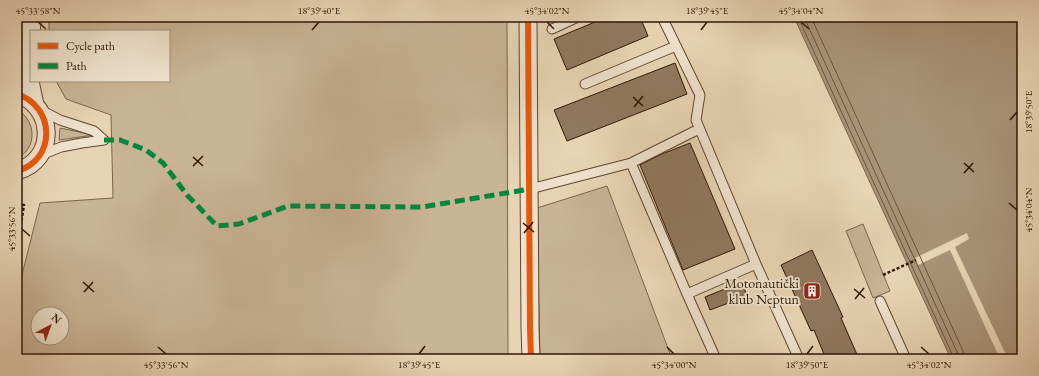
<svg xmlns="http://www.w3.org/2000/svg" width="1039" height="376" font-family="'EB Garamond',serif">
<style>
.green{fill:#c9b496;stroke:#7c644d;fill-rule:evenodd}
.water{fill:#a99378;stroke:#79614a}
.pier{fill:#e8d4b4}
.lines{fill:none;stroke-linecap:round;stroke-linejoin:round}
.shore{stroke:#6c543e;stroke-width:1}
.building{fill:#907860;stroke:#301504}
.service-casing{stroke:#5e4530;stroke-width:11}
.minor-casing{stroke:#5e4530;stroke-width:19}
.path{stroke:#301504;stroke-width:2.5;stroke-dasharray:3 2;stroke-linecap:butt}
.service{stroke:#f0e3ce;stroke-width:9}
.minor{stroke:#f0e3ce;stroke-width:17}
.quiet{stroke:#00873e;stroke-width:5;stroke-dasharray:10 5;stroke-linecap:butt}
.cycleway-casing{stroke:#f0e3ce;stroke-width:8}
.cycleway{stroke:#e8590c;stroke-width:6}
.ticks{fill:none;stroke:#301504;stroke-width:1.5}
.labels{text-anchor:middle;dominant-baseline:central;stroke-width:4;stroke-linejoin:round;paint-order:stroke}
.poi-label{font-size:14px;fill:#301504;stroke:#f0e3ce;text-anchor:end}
.neatline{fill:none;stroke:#301504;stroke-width:1.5}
.ticks-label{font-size:10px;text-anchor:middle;fill:#301504}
</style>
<rect width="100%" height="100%" fill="#e8d4b4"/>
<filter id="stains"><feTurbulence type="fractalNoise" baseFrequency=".005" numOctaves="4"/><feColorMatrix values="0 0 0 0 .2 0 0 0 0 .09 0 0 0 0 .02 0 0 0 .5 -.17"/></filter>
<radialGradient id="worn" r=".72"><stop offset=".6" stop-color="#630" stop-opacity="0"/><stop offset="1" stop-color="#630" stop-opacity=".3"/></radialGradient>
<path class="green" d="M 49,17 L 507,17 L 508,359 L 17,359 L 17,295 L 40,203 L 113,198 L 111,115 L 66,99 L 56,81 L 169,81 L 169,31 L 49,31 ZM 38,314 L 62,314 L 62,338 L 38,338 Z
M 17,110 C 36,119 38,149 17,158 Z
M 60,128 L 94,135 L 59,140 Z
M 607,186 L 672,359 L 540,359 L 537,208 Z
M 863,224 L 890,291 L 873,298 L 846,231 Z"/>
<path class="water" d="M 794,17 L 1022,17 L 1022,359 L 951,359 Z"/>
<path class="pier" d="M 967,233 L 969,239 L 955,247 L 1008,359 L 1000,359 L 950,250 L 918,265 L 915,258 Z"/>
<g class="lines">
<path class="shore" d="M 798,17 L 953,356 L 954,359
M 804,17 L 958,354 L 959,359
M 811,17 L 963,351 L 965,359"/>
</g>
<path class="building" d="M 607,17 L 640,17 L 648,36 L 567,70 L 554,39 Z
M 675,63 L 687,94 L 567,141 L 554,110 Z
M 690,143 L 735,249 L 683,270 L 640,165 L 662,154 Z
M 812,250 L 843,317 L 841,318 L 859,359 L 826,359 L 814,330 L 811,331 L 781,265 Z
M 742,282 L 747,296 L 710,310 L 705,297 Z"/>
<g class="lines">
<defs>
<path id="service" d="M 662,17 L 700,95 L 696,120 L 756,264 L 799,359
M 552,29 L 578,17
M 585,84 L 676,46
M 41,110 L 60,120 L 94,131 L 104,140
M 41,155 L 61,147 L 82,143 L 104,140
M 631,163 L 687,294 L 716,359
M 530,189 L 631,163 L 699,129
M 687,294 L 756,264
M 880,301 L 906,359"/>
<path id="minor" d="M 528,17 L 530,328 L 531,359
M 17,26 L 19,17
M 31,31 L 33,17
M 31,33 L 29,62 L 30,81 L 35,105
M 17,94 C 55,106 57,160 17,171"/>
</defs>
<use href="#service" class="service-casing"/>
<use href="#minor" class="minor-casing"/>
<path class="path" d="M 17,204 L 24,205 L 17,248
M 883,275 L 916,260"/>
<use href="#service" class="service"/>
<use href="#minor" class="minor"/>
<path class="quiet" d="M 104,140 L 120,140 L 146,150 L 163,163 L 187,195 L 217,226 L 239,224 L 288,206 L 422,207 L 530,189"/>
<defs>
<path id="cycleway" d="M 528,17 L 530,328 L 531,359
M 17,94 C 55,106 57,160 17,171"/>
</defs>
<use href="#cycleway" class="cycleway-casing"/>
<use href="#cycleway" class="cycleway"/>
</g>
<path class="ticks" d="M 38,22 L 46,29M 547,22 L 554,29M 801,22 L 809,29M 312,30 L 319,22M 701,30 L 707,22M 633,97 L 643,106M 634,107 L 643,96M 1010,120 L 1017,112M 193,157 L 203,166M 964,163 L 974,172M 193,166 L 203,156M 964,173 L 973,163M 1009,203 L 1017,210M 523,223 L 534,232M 22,229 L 30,236M 524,233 L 533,222M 83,282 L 94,292M 854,289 L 865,298M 84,292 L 93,282M 855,299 L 864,288M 158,347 L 166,354M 667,347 L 674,354M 921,347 L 929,354M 419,354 L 425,346M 807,354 L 813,346"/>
<defs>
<symbol id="building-square" viewBox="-11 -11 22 22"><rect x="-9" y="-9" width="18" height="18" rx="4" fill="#8f2418" stroke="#f0e3ce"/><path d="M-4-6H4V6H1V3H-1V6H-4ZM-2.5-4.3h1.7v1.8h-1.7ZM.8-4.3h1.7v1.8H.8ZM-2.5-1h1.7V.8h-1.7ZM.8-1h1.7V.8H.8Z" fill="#fff"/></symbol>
</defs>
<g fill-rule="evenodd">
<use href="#building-square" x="802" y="281" width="20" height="20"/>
</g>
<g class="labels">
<g class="poi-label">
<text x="799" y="283">Motonautički<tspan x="799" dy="16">klub Neptun</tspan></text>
</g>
</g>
<rect width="1039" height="376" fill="none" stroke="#e8d4b4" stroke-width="44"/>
<rect x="30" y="30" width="140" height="52" fill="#f0e3ce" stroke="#a3917d"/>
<rect x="38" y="43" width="20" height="6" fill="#e8590c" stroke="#a3917d"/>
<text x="66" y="50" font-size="12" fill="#301504">Cycle path</text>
<rect x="38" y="63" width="20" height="6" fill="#00873e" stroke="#a3917d"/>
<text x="66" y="70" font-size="12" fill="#301504">Path</text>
<g transform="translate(50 326) rotate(41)"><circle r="19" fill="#f0e3ce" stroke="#a3917d"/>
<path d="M0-3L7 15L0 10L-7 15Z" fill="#8f2418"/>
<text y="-6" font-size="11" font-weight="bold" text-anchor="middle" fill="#301504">N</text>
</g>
<rect x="22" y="22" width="995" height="332" class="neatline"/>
<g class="ticks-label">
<text x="38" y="14">45°33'58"N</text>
<text x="319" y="14">18°39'40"E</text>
<text x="547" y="14">45°34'02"N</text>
<text x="707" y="14">18°39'45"E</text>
<text x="801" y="14">45°34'04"N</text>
<text transform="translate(1028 112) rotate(-90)" y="4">18°39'50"E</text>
<text transform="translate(1028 210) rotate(-90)" y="4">45°34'04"N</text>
<text transform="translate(11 229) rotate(-90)" y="4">45°33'56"N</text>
<text x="166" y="368">45°33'56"N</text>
<text x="419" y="368">18°39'45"E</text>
<text x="674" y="368">45°34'00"N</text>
<text x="807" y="368">18°39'50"E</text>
<text x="929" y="368">45°34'02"N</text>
</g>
<rect width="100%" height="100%" filter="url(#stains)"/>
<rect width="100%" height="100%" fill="url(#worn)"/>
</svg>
